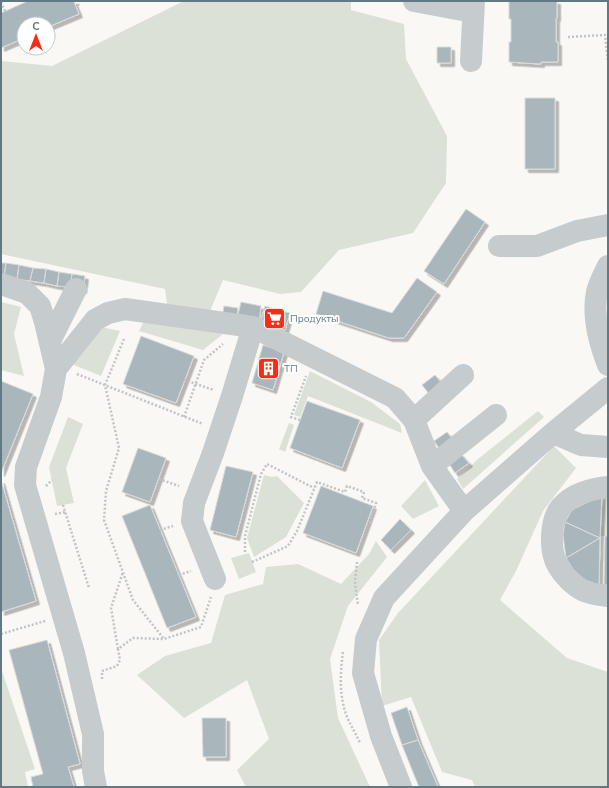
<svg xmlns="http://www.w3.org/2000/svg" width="609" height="788" font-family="Mulish,sans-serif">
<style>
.green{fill:#dbe1d6}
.building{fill:#a9b6bb;stroke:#dadad8;filter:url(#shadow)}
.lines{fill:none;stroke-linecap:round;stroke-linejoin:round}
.path{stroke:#c1c4c6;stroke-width:2.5;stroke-dasharray:2 2;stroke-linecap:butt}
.minor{stroke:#c6cbce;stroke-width:22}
.labels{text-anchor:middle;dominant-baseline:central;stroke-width:4;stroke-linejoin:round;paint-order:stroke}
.poi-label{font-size:10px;fill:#607984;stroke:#fff;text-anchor:start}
</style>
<defs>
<filter id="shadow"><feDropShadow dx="3.5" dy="3.5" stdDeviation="0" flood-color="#0004"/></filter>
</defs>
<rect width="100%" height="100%" fill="#f9f8f5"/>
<path class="green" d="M 184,1 L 351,1 L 351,10 L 404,24 L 406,59 L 447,136 L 446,183 L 413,233 L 339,250 L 301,292 L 280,294 L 223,280 L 210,311 L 167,304 L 165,289 L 1,254 L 1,61 L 52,66 Z
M 1,302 L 21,307 L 14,334 L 24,376 L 1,370 Z
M 145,319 L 223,334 L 203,350 L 139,331 Z
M 101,327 L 120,331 L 101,376 L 69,363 Z
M 310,371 L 371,402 L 400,424 L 402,433 L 308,396 L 300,417 L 294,415 Z
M 538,411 L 544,417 L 463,489 L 457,479 L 478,459 Z
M 68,417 L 83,424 L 66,468 L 74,503 L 57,506 L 49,467 Z
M 289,423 L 294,425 L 285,452 L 279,449 Z
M 554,446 L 576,468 L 543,511 L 516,571 L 500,600 L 567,658 L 608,672 L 608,787 L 475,787 L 472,780 L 442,772 L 411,697 L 382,706 L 379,640 L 398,613 Z
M 264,475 L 272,477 L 277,476 L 304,503 L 286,537 L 254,557 L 247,538 Z
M 425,480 L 439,506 L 413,519 L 401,506 Z
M 602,495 L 608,495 L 608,536 L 600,536 Z
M 376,541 L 387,557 L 348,606 L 330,659 L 338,718 L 370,787 L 246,787 L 237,770 L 269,739 L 247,680 L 184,718 L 137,675 L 165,656 L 211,643 L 225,595 L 263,584 L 266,567 L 298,564 L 341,584 L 369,554 Z
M 249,553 L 256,572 L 239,579 L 231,558 Z
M 1,668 L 35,769 L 25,772 L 28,787 L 1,787 Z"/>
<path class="building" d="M 28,1 L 76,1 L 74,2 L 79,14 L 48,27 L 48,24 L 24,24 L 24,38 L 1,48 L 1,13 Z
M 509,1 L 557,1 L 557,18 L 556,18 L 556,42 L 558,42 L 558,62 L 541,62 L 541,64 L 509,62 L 509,42 L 511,42 L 511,19 L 509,19 Z
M 437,47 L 451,47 L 451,63 L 437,63 Z
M 525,98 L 555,98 L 555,169 L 525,169 Z
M 466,209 L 485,222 L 444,284 L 424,271 Z
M 1,263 L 6,263 L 4,277 L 1,277 Z
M 6,263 L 19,265 L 17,279 L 4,277 Z
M 19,265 L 33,268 L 30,281 L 17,279 Z
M 33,268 L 46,269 L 44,283 L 30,281 Z
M 46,269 L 59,272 L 57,286 L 44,283 Z
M 59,272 L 72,274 L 70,287 L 57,286 Z
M 72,274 L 85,276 L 83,290 L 70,287 Z
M 417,278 L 437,292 L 404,338 L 389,338 L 316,314 L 323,291 L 392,313 Z
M 241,302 L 261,306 L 259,322 L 237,319 Z
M 224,306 L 238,308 L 236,321 L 222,318 Z
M 265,306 L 290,313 L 285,330 L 260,324 Z
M 141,336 L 194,356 L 176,403 L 123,384 Z
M 263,345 L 284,352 L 273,390 L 252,383 Z
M 435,375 L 444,386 L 430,395 L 422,385 Z
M 1,381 L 33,394 L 1,473 Z
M 307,401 L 360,420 L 342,468 L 290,448 Z
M 447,432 L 455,442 L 442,452 L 434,441 Z
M 138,448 L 166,458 L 150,502 L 122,492 Z
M 460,453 L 469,463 L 455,473 L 448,462 Z
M 226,466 L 253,472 L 236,537 L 210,530 Z
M 1,480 L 36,601 L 1,612 Z
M 321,486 L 373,506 L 356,553 L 303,533 Z
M 602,495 L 600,538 L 565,522 L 572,510 Z
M 150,505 L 196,617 L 167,628 L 122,516 Z
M 400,519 L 411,530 L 391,550 L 381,540 Z
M 565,522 L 600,538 L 566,558 L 563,535 Z
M 605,536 L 608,536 L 608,585 L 604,585 Z
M 600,538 L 599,585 L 585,580 L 574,571 L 566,558 Z
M 47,640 L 80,764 L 68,767 L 74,787 L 33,787 L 31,777 L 43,774 L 9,650 Z
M 407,707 L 418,740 L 402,745 L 391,713 Z
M 202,718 L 226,718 L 226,757 L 203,757 Z
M 418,740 L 438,787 L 419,787 L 402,745 Z"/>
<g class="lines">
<path class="path" d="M 1,2 L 5,11
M 568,37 L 605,35 L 608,62
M 124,339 L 105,385 L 119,448 L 106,491 L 104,520 L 133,600 L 164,639 L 201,627 L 211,597
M 77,374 L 203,424
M 184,380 L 214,390
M 184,417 L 204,360 L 223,344
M 300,420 L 291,417 L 306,376
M 159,479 L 179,486
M 46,486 L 52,480
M 63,505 L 89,588
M 55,514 L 66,512
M 160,530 L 173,526
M 245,552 L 245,536 L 261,474 L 267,464 L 314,488
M 252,562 L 288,546 L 297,531 L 317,482 L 345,492 L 347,486 L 364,492 L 362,498 L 376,503 L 369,525
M 357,562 L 355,583 L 358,605
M 179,575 L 191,571
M 1,634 L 45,621
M 118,649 L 111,608 L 123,572
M 343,652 C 340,674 339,696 347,717 C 351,726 356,734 360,743
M 102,679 L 102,671 L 117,666 L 120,660 L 118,649 L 133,638 L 164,639"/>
<path class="minor" d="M 414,1 L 473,12
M 471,61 L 474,1
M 499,246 L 537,246 L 577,231 L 608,225
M 608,266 C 604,274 599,283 597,292 C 592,316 599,342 608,365
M 1,284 L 27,293 L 40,306 L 45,322 L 56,369
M 50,341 L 76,289
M 414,420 L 463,375
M 553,433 L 581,445 L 608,447
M 432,466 L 496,415
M 608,487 C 591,489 573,493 561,507 C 550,520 549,551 558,566 C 563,575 574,586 584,591 C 590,594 601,595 608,596
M 215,579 L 192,521 L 194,503 L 213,453 L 232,396 L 253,327
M 96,787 L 93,771 L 93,734 L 74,653 L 25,485 L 26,467 L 51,397 L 56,369 L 95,320 L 108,313 L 125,309 L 253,327 L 395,398 L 414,420 L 432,466 L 464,511
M 401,787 L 381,736 L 363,673 L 366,639 L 384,598 L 464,511 L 553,433 L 608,388"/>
</g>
<defs>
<symbol id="supermarket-square" viewBox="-11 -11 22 22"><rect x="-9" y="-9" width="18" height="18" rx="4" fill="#f62e18" stroke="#fff"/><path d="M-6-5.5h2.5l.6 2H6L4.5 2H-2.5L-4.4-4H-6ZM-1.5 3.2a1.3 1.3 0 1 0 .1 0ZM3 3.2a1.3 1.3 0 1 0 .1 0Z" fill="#fff"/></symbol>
<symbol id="building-square" viewBox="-11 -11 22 22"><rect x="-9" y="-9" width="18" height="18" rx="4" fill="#f62e18" stroke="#fff"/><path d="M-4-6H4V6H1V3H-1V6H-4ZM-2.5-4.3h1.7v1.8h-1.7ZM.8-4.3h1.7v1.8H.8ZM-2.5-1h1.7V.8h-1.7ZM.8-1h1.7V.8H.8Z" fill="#fff"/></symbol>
</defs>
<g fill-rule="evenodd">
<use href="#supermarket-square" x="262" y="306" width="25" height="25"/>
<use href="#building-square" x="256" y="356" width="25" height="25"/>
</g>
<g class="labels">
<g class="poi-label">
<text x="290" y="318">Продукты</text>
<text x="284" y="368">ТП</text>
</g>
</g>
<rect width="609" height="788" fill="none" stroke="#607984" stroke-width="4"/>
<g transform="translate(36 36)"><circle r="19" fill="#ffffff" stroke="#bfc9ce"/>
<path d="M0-3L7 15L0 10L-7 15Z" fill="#f62e18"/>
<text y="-6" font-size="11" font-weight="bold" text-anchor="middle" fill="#607984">С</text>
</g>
</svg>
